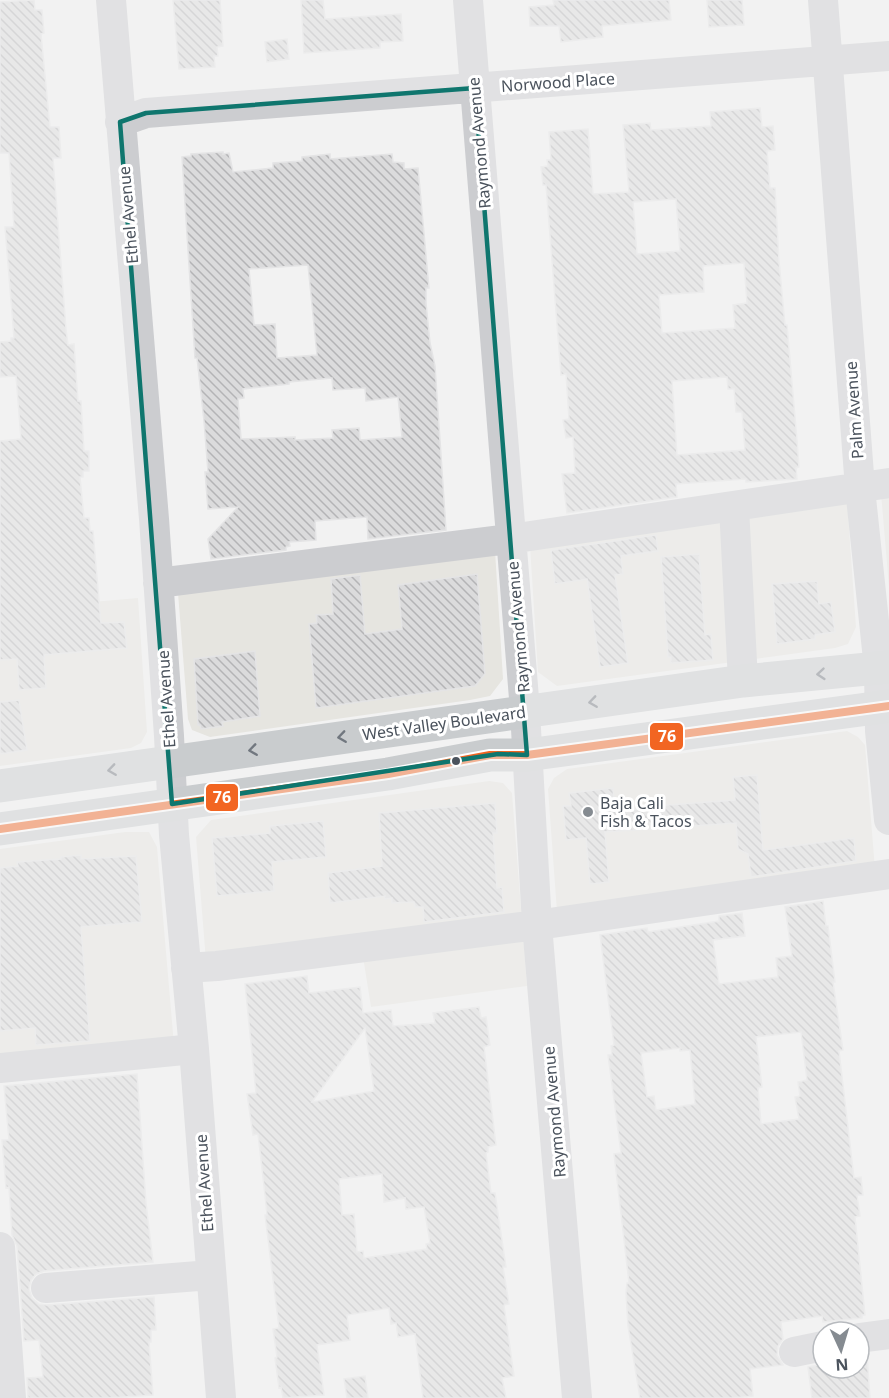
<svg xmlns="http://www.w3.org/2000/svg" width="889" height="1398" font-family="'Noto Sans',sans-serif">
<style>
.commercial{fill:#e6e5e0}
.building{fill:url(#building-back-hatch);stroke:#e4e4e5;stroke-width:1.5;fill-rule:evenodd}
.lines{fill:none;stroke-linecap:round;stroke-linejoin:round}
.minor{stroke:#cccdd0;stroke-width:30}
.major{stroke:#c9ccce;stroke-width:33}
.bus-1-casing{stroke:#fff;stroke-width:12}
.bus-1{stroke:#f26522;stroke-width:8}
.oneway{stroke:#71777f}
.marked{fill:none;stroke:#0f766e;stroke-width:4.5;stroke-linejoin:round}
.bus-dot{fill:#4b535d;stroke:#fff;stroke-width:2}
.poi-dot{fill:#858b91;stroke:#fff;stroke-width:2}
.labels{text-anchor:middle;dominant-baseline:central;stroke-width:6;stroke-linejoin:round;paint-order:stroke}
.street-label{font-size:16px;fill:#4b535d;stroke:#fff}
.poi-label{font-size:16px;fill:#4b535d;stroke:#fff;text-anchor:start}
.line-badge{stroke:#fff;stroke-width:2}
.badge-label{font-size:16px;text-anchor:middle;font-weight:bold;fill:#fff}
</style>
<defs>
<pattern id="building-back-hatch" width="6" height="6" patternUnits="userSpaceOnUse" patternTransform="scale(1.5)"><rect width="6" height="6" fill="#dbdbdc"/><path d="M-1 5l2 2M0 0l6 6M5-1l2 2" fill="none" stroke="#b4b4b6"/></pattern>
</defs>
<rect width="100%" height="100%" fill="#f2f2f2"/>
<path class="commercial" d="M 889,492 L 889,587 L 881,493 Z
M 847,500 L 856,627 L 848,644 L 835,648 L 557,686 L 538,672 L 530,546 Z
M 495,551 L 503,679 L 490,696 L 470,700 L 210,737 L 192,730 L 188,719 L 178,593 Z
M 138,598 L 147,732 L 141,743 L 131,748 L 0,766 L 0,610 Z
M 847,731 L 858,737 L 865,745 L 875,869 L 557,912 L 548,789 L 554,778 L 567,769 Z
M 489,781 L 503,783 L 512,793 L 527,986 L 371,1007 L 360,938 L 206,961 L 196,837 L 211,820 Z
M 125,832 L 149,832 L 157,847 L 174,1045 L 0,1058 L 0,849 Z"/>
<path class="building" d="M 34,0 L 35,10 L 42,10 L 44,33 L 41,34 L 50,127 L 59,127 L 61,158 L 53,158 L 66,329 L 68,345 L 74,344 L 78,401 L 81,401 L 84,451 L 89,451 L 89,471 L 83,471 L 83,477 L 80,477 L 84,518 L 89,518 L 90,531 L 93,531 L 101,623 L 124,622 L 127,648 L 44,655 L 46,688 L 19,690 L 17,659 L 0,660 L 0,441 L 21,439 L 16,376 L 0,377 L 0,342 L 11,341 L 11,338 L 14,338 L 5,227 L 14,227 L 9,153 L 0,153 L 0,2 Z
M 173,0 L 220,0 L 223,46 L 217,47 L 218,56 L 214,56 L 215,67 L 179,69 Z
M 301,0 L 323,0 L 325,19 L 401,14 L 403,41 L 380,42 L 380,48 L 304,53 Z
M 553,0 L 669,0 L 671,20 L 602,26 L 603,37 L 561,42 L 559,26 L 530,26 L 529,7 L 554,5 Z
M 707,0 L 742,0 L 744,25 L 709,27 Z
M 287,39 L 289,59 L 267,62 L 265,42 Z
M 760,108 L 762,127 L 773,126 L 775,150 L 767,151 L 770,188 L 775,188 L 779,261 L 785,325 L 787,325 L 797,440 L 799,467 L 796,468 L 797,479 L 746,482 L 746,479 L 676,484 L 677,497 L 567,513 L 562,474 L 575,473 L 573,437 L 566,438 L 563,420 L 569,419 L 566,374 L 561,375 L 546,185 L 543,185 L 541,167 L 548,166 L 547,160 L 551,160 L 549,132 L 588,129 L 593,194 L 629,192 L 623,125 L 650,123 L 651,130 L 711,126 L 710,112 ZM 676,199 L 680,251 L 637,254 L 633,202 ZM 744,263 L 747,303 L 733,305 L 735,328 L 662,333 L 659,295 L 704,292 L 703,266 ZM 727,377 L 728,389 L 734,389 L 736,412 L 742,412 L 745,450 L 677,455 L 672,381 Z
M 223,152 L 223,154 L 229,153 L 233,172 L 273,168 L 273,163 L 302,161 L 302,157 L 330,154 L 330,159 L 392,154 L 393,162 L 404,163 L 404,169 L 418,168 L 429,288 L 426,288 L 426,303 L 430,343 L 435,366 L 446,530 L 368,539 L 367,517 L 315,521 L 316,540 L 289,542 L 290,546 L 286,547 L 286,550 L 211,559 L 208,539 L 238,507 L 208,509 L 205,472 L 208,472 L 204,421 L 197,358 L 195,358 L 182,157 L 191,156 L 191,154 ZM 308,265 L 317,355 L 277,358 L 275,324 L 254,325 L 249,269 ZM 332,378 L 333,390 L 365,388 L 366,401 L 398,397 L 402,437 L 360,440 L 359,428 L 332,430 L 333,438 L 295,440 L 295,437 L 241,439 L 238,399 L 244,398 L 243,389 L 289,384 L 289,382 Z
M 656,535 L 658,551 L 621,556 L 623,574 L 615,575 L 628,663 L 600,667 L 587,579 L 555,584 L 551,552 L 552,550 Z
M 699,554 L 705,635 L 711,634 L 713,660 L 671,663 L 671,657 L 668,657 L 661,557 Z
M 477,574 L 485,674 L 475,686 L 316,708 L 309,624 L 317,623 L 316,615 L 333,614 L 331,579 L 360,575 L 365,634 L 402,629 L 398,585 Z
M 817,581 L 819,604 L 831,602 L 835,632 L 815,635 L 815,639 L 777,644 L 772,584 Z
M 255,651 L 260,716 L 222,722 L 223,726 L 201,729 L 200,725 L 198,725 L 194,659 Z
M 19,700 L 27,750 L 0,754 L 0,702 Z
M 757,775 L 763,850 L 854,838 L 856,861 L 751,877 L 748,854 L 738,849 L 736,823 L 605,832 L 609,882 L 590,884 L 586,838 L 566,840 L 563,806 L 571,806 L 569,793 L 613,788 L 615,811 L 654,808 L 654,806 L 735,800 L 733,777 Z
M 495,803 L 497,833 L 493,833 L 497,888 L 502,887 L 504,912 L 424,922 L 423,907 L 415,907 L 414,902 L 392,903 L 392,898 L 385,899 L 385,896 L 330,903 L 328,873 L 382,866 L 379,813 Z
M 323,821 L 326,857 L 272,862 L 274,891 L 217,896 L 212,838 L 270,833 L 270,826 Z
M 81,855 L 81,859 L 136,856 L 142,922 L 81,927 L 90,1041 L 36,1045 L 35,1028 L 0,1031 L 0,868 L 18,866 L 17,862 L 61,859 L 61,857 Z
M 823,901 L 826,926 L 828,926 L 835,982 L 833,982 L 843,1050 L 839,1051 L 854,1178 L 861,1177 L 863,1195 L 857,1195 L 860,1216 L 855,1217 L 865,1315 L 862,1315 L 862,1318 L 823,1322 L 822,1316 L 781,1322 L 783,1339 L 778,1346 L 777,1355 L 783,1365 L 750,1369 L 753,1396 L 732,1398 L 640,1398 L 628,1326 L 626,1293 L 627,1283 L 629,1283 L 614,1154 L 621,1153 L 608,1055 L 612,1055 L 611,1046 L 614,1045 L 600,935 L 647,928 L 648,932 L 719,921 L 719,916 L 742,913 L 745,936 L 713,940 L 719,984 L 778,977 L 776,958 L 792,956 L 785,907 ZM 801,1032 L 807,1080 L 798,1082 L 800,1096 L 795,1097 L 799,1119 L 761,1124 L 758,1088 L 762,1087 L 756,1037 ZM 680,1048 L 680,1051 L 690,1050 L 695,1104 L 656,1110 L 654,1096 L 647,1097 L 641,1053 Z
M 307,976 L 309,993 L 360,987 L 363,1013 L 391,1010 L 393,1026 L 435,1023 L 433,1013 L 479,1007 L 481,1018 L 486,1017 L 490,1045 L 484,1047 L 496,1145 L 488,1147 L 488,1152 L 486,1153 L 491,1193 L 495,1193 L 506,1267 L 503,1267 L 509,1304 L 504,1305 L 514,1376 L 502,1378 L 506,1398 L 423,1398 L 415,1334 L 398,1337 L 396,1323 L 391,1324 L 389,1308 L 347,1315 L 350,1340 L 317,1345 L 324,1395 L 283,1398 L 281,1387 L 279,1388 L 275,1358 L 277,1357 L 273,1329 L 279,1328 L 265,1215 L 267,1215 L 265,1195 L 258,1134 L 253,1135 L 247,1094 L 256,1093 L 245,984 ZM 365,1028 L 374,1091 L 312,1102 ZM 382,1174 L 384,1202 L 405,1198 L 406,1209 L 424,1207 L 430,1243 L 426,1244 L 427,1249 L 364,1258 L 363,1251 L 357,1252 L 354,1214 L 342,1215 L 339,1179 Z
M 137,1074 L 146,1203 L 153,1262 L 44,1271 L 36,1274 L 31,1280 L 29,1289 L 32,1298 L 39,1304 L 47,1305 L 154,1297 L 156,1330 L 151,1330 L 151,1342 L 149,1342 L 153,1395 L 109,1398 L 28,1398 L 27,1378 L 43,1377 L 39,1340 L 24,1341 L 17,1246 L 12,1235 L 9,1187 L 6,1188 L 2,1140 L 9,1140 L 4,1086 Z
M 867,1355 L 870,1398 L 812,1398 L 808,1367 L 823,1364 L 823,1368 L 859,1368 L 859,1356 Z
M 365,1376 L 368,1398 L 347,1398 L 344,1379 Z"/>
<g class="lines">
<path class="minor" d="M 111,0 L 154,519 L 169,736 L 174,835 L 194,1049 L 221,1398
M 468,0 L 525,711 L 537,925 L 577,1398
M 823,0 L 860,488 L 879,669 L 880,731 L 889,820
M 120,122 L 146,113 L 889,56
M 734,507 L 743,681
M 158,583 L 510,539 L 889,483
M 186,968 L 217,966 L 537,925 L 889,874
M 0,1068 L 194,1049
M 0,1247 L 11,1398
M 46,1288 L 211,1275
M 859,1338 L 889,1334
M 794,1352 L 823,1346"/>
<path class="major" d="M 0,786 L 743,681 L 889,667
M 0,829 L 388,774 L 490,755 L 527,755 L 889,706"/>
<defs>
<path id="bus-1" d="M 0,829 L 388,774 L 490,755 L 527,755 L 889,706"/>
</defs>
<use href="#bus-1" class="bus-1-casing"/>
<use href="#bus-1" class="bus-1"/>
</g>
<defs><path id="oneway-chevron" d="M-2-3.5L2.5 0L-2 3.5" fill="none" stroke-width="1.6" stroke-linecap="round" stroke-linejoin="round" transform="scale(1.5)"/></defs>
<g class="oneway">
<use href="#oneway-chevron" transform="translate(821 674) rotate(175)"/>
<use href="#oneway-chevron" transform="translate(593 702) rotate(172)"/>
<use href="#oneway-chevron" transform="translate(342 737) rotate(172)"/>
<use href="#oneway-chevron" transform="translate(253 750) rotate(172)"/>
<use href="#oneway-chevron" transform="translate(112 770) rotate(172)"/>
</g>
<path d="M0 0H889V1398H0ZM 475,88 L 527,755 L 498,754 L 172,804 L 120,122 L 146,113 Z" fill="#f2f2f2" fill-opacity=".55" fill-rule="evenodd"/>
<path class="marked" d="M 475,88 L 527,755 L 498,754 L 172,804 L 120,122 L 146,113 Z"/>
<circle class="bus-dot" cx="456" cy="761" r="5"/>
<circle class="poi-dot" cx="588" cy="812" r="6"/>
<g class="labels">
<g class="street-label">
<text transform="translate(558 82) rotate(-4)">Norwood Place</text>
<text transform="translate(479 143) rotate(-95)">Raymond Avenue</text>
<text transform="translate(128 215) rotate(-95)">Ethel Avenue</text>
<text transform="translate(854 410) rotate(-94)">Palm Avenue</text>
<text transform="translate(518 627) rotate(-95)">Raymond Avenue</text>
<text transform="translate(166 699) rotate(-94)">Ethel Avenue</text>
<text transform="translate(444 723) rotate(-8)">West Valley Boulevard</text>
<text transform="translate(554 1112) rotate(-95)">Raymond Avenue</text>
<text transform="translate(204 1183) rotate(-94)">Ethel Avenue</text>
</g>
<g class="poi-label">
<text x="600" y="803">Baja Cali<tspan x="600" dy="18">Fish &amp; Tacos</tspan></text>
</g>
</g>
<g class="line-badge">
<rect x="649" y="722" width="35" height="29" rx="6" fill="#f26522"/>
<rect x="205" y="783" width="34" height="29" rx="6" fill="#f26522"/>
</g>
<g class="badge-label">
<text x="667" y="742">76</text>
<text x="222" y="803">76</text>
</g>
<g transform="translate(841 1350) rotate(176)"><circle r="28" fill="#ffffff" stroke="#b7babe" stroke-width="1.5"/>
<path d="M0-4.5L10 22L0 15L-10 22Z" fill="#858b91"/>
<text y="-9" font-size="16" font-weight="bold" text-anchor="middle" fill="#4b535d">N</text>
</g>
</svg>
